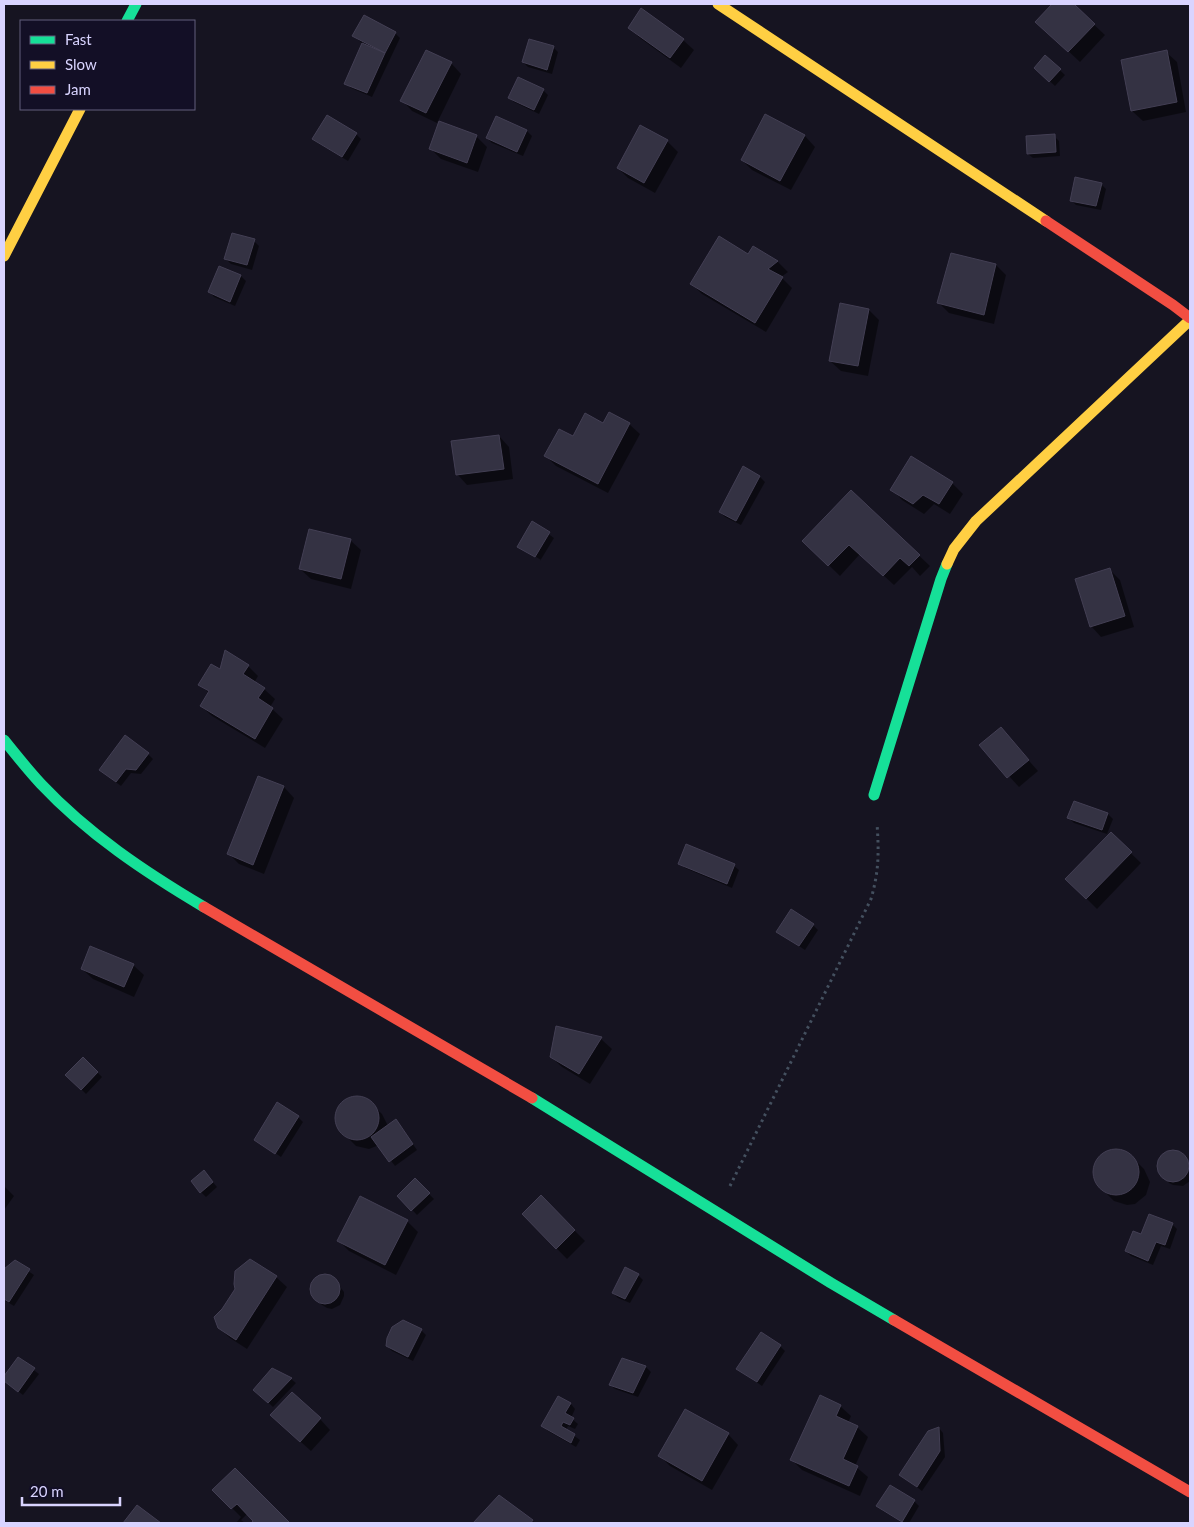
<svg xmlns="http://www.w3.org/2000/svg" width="1194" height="1527" font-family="Lato,sans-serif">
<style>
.shadow{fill:#0007}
.building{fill:#343243;stroke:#433f54}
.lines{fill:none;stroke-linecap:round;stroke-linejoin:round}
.path{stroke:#44505f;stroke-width:3;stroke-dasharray:2.5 4;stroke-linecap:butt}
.fast{stroke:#16e098;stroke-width:11}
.slow{stroke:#ffcf43;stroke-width:11}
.jam{stroke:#f24e42;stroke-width:11}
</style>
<rect width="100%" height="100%" fill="#161421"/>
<path class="shadow" d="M 1054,4 L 1072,4 L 1105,35 L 1080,62 L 1037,22 Z
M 642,10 L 683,40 L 694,50 L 681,68 L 640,38 L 629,28 Z
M 364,16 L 395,33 L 400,38 L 372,97 L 351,88 L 346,83 L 363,44 L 354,36 Z
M 553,47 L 558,52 L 552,74 L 528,67 L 523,62 Z
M 1166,52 L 1177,62 L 1186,112 L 1143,121 L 1132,111 L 1123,61 Z
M 1045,56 L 1065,75 L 1055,86 L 1040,72 Z
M 451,63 L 461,74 L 437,123 L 412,111 L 402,100 Z
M 543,90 L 548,95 L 539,114 L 514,102 L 509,97 Z
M 766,115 L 805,136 L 815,147 L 791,190 L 752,170 L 742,160 Z
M 496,118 L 527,131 L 532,136 L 523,156 L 492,143 L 487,138 Z
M 440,123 L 477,137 L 487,147 L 478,172 L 441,159 L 430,148 Z
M 641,127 L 667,141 L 678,152 L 655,193 L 628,178 L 618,168 Z
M 356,134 L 361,139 L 348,161 L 318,143 L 314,139 Z
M 1054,136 L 1059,141 L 1060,156 L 1033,158 L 1028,154 Z
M 1101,184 L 1106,189 L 1101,210 L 1076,205 L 1071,200 Z
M 254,241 L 259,246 L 252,270 L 231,264 L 226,259 Z
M 753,247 L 778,262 L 788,272 L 781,277 L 792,288 L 766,332 L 702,294 L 692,284 L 748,255 Z
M 996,265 L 1006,275 L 994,324 L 949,313 L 939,303 Z
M 220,268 L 241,276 L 246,281 L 235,306 L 214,297 L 210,292 Z
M 869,310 L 879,320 L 868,376 L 841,371 L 830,361 Z
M 604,424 L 629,424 L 640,434 L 608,493 L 556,466 L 546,456 L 573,438 Z
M 499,436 L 509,447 L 513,479 L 467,485 L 457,474 Z
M 911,458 L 952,483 L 963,494 L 950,514 L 934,504 L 924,514 L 902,500 L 892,489 Z
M 743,468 L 760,477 L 765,482 L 741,525 L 725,517 L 720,512 Z
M 851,491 L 930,566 L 920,576 L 912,567 L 894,585 L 860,554 L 840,576 L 804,541 Z
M 533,523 L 554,538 L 540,561 L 541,560 L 522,548 L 522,550 L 519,546 Z
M 350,540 L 361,550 L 351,589 L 311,579 L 300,569 Z
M 1110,570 L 1120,580 L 1134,627 L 1101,637 L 1091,626 Z
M 248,666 L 258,676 L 254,683 L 264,689 L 275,699 L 270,707 L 283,719 L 265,748 L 212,716 L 201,706 L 209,693 L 200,684 L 221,671 Z
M 1001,729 L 1038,771 L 1019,787 L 981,745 Z
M 148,754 L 153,759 L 141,774 L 131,773 L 121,786 L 106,775 Z
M 259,778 L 284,787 L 294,798 L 264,874 L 239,864 L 229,854 Z
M 1108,814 L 1113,819 L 1107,834 L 1074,823 L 1069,818 Z
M 1111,834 L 1141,863 L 1097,909 L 1067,879 Z
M 680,863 L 734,866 L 739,870 L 732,888 L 685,868 Z
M 813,925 L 818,930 L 805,950 L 778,932 Z
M 133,965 L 144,975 L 134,997 L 93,979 L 82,969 Z
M 557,1027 L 601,1039 L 612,1049 L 590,1084 L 562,1067 L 551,1057 Z
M 83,1058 L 102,1077 L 86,1094 L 67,1075 Z
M 353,1098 L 359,1098 L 371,1103 L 382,1114 L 388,1126 L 400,1126 L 417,1150 L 395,1166 L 379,1145 L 369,1149 L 356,1146 L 340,1130 L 336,1117 L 341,1104 Z
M 298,1117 L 303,1122 L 281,1157 L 256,1140 Z
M 1112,1150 L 1127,1153 L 1133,1158 L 1144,1169 L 1150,1182 L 1146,1195 L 1135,1204 L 1127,1205 L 1114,1201 L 1103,1190 L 1095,1178 L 1096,1164 L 1100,1158 Z
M 1172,1151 L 1181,1154 L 1190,1163 L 1190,1181 L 1183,1186 L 1173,1185 L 1169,1183 L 1159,1169 L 1160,1159 L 1163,1155 Z
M 204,1172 L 217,1187 L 206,1197 L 201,1192 Z
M 415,1180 L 434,1199 L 417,1215 L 399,1196 Z
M 4,1186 L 14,1196 L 4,1210 Z
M 541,1197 L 585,1241 L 567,1259 L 523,1214 Z
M 361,1198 L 407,1221 L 418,1232 L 396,1275 L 349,1251 L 339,1241 Z
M 1172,1224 L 1177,1229 L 1170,1249 L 1161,1246 L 1153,1265 L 1131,1256 L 1126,1251 L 1142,1235 Z
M 250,1260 L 276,1277 L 287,1287 L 247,1349 L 230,1338 L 219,1328 L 223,1310 L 237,1289 Z
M 15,1262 L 34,1275 L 14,1306 L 4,1300 L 4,1271 Z
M 326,1275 L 334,1279 L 344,1292 L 344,1296 L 340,1305 L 332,1309 L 327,1308 L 319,1303 L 314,1298 L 311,1289 L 314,1281 L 317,1278 Z
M 638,1275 L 643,1280 L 630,1303 L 618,1298 L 613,1293 Z
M 421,1330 L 426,1335 L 413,1361 L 392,1351 L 387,1346 Z
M 780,1346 L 785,1351 L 762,1386 L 738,1369 Z
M 19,1359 L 39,1374 L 23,1395 L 4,1380 Z
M 623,1360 L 646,1367 L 651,1372 L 638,1397 L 615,1389 L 610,1385 Z
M 291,1379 L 296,1383 L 273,1407 L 255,1390 Z
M 571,1404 L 575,1409 L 571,1418 L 578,1424 L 575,1429 L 568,1426 L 566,1430 L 580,1440 L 576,1447 L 548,1431 L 543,1426 Z
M 840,1406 L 851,1416 L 848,1423 L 857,1427 L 868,1437 L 855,1466 L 868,1477 L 860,1496 L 802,1470 L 792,1460 Z
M 320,1419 L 330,1430 L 311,1451 L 282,1425 Z
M 939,1428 L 943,1433 L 945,1457 L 922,1491 L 900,1474 Z
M 728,1434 L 738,1445 L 712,1490 L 670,1466 L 660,1456 Z
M 235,1469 L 289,1523 L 253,1523 L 255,1521 L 248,1513 L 241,1520 L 245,1523 L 236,1523 L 241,1517 L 214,1490 Z
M 499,1496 L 533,1521 L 535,1523 L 474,1523 Z
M 914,1501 L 919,1506 L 909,1523 L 903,1523 L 883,1511 L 878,1506 Z"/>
<path class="building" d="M 1052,4 L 1074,4 L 1095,24 L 1068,52 L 1035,22 Z
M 641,8 L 684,39 L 670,58 L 628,28 Z
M 364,15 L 396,32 L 385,53 L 352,36 Z
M 529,39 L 554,46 L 547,70 L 522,62 Z
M 362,43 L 385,53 L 367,93 L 344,84 Z
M 426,50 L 452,62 L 426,113 L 400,101 Z
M 1167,50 L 1177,102 L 1131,111 L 1121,60 Z
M 1045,55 L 1061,69 L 1049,82 L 1034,68 Z
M 518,77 L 544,89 L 534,110 L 508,98 Z
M 765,114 L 805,135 L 780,181 L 741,160 Z
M 327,115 L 357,133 L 342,157 L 312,139 Z
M 496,116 L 527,130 L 517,152 L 486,138 Z
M 439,121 L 477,135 L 467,163 L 429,149 Z
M 640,125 L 668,140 L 644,183 L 617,168 Z
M 1055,134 L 1056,152 L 1027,154 L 1026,136 Z
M 1075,177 L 1102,183 L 1096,206 L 1070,201 Z
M 232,233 L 255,239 L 247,265 L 224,259 Z
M 719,236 L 748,254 L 753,246 L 778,261 L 768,269 L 783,277 L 755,323 L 690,284 Z
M 951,253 L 996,264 L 984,315 L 937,303 Z
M 219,266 L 241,275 L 230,302 L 208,292 Z
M 840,303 L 869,309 L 858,366 L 829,361 Z
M 609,412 L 630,423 L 598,484 L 544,456 L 559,429 L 573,436 L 585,413 L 603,423 Z
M 499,435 L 504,469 L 456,475 L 451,441 Z
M 911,456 L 953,482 L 939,504 L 923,495 L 913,504 L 890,490 Z
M 743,466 L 760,476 L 736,521 L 719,512 Z
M 851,490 L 920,555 L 909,566 L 900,558 L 883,576 L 849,545 L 828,566 L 802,541 Z
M 532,521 L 550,532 L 535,557 L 517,547 Z
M 309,529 L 351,539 L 341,579 L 299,569 Z
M 1110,568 L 1125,616 L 1090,627 L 1075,579 Z
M 225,650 L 249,665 L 243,674 L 265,688 L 258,698 L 273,708 L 255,739 L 200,706 L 209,691 L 198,685 L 211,664 L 220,669 Z
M 1001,727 L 1029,760 L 1007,778 L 979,745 Z
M 125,735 L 149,753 L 136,770 L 126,769 L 116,782 L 99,770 Z
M 258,776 L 284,786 L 253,865 L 227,854 Z
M 1074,801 L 1108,813 L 1102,830 L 1067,818 Z
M 1111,832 L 1132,852 L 1086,899 L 1065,879 Z
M 686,844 L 735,864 L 727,884 L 678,864 Z
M 791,909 L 814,924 L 799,946 L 776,932 Z
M 90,946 L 134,964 L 124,987 L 81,969 Z
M 556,1026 L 602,1037 L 579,1074 L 550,1057 Z
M 83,1057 L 98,1072 L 81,1090 L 65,1075 Z
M335 1118a22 22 0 1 1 44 0a22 22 0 1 1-44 0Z
M 277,1102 L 299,1116 L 275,1154 L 254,1140 Z
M 396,1119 L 413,1144 L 389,1162 L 371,1137 Z
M1093 1172a23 23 0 1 1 46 0a23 23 0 1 1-46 0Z
M1157 1166a16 16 0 1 1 32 0a16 16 0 1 1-32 0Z
M 204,1170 L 213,1182 L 200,1193 L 191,1181 Z
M 415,1178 L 430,1193 L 411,1211 L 397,1196 Z
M 541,1195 L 575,1230 L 556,1249 L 522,1214 Z
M 360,1196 L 408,1220 L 385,1265 L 337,1241 Z
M 1149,1214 L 1173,1223 L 1165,1245 L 1156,1242 L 1148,1261 L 1125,1251 L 1133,1231 L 1141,1234 Z
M 250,1259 L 277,1276 L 236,1340 L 218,1328 L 214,1317 L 222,1309 L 235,1289 L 234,1284 L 235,1271 Z
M 15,1260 L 30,1269 L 9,1302 L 4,1299 L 4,1269 Z
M 625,1267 L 639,1274 L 625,1299 L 612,1293 Z
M310 1289a15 15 0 1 1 30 0a15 15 0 1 1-30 0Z
M 403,1320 L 422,1329 L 408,1357 L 386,1346 L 387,1338 L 392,1327 Z
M 761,1332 L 781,1345 L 757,1382 L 736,1369 Z
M 18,1357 L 35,1368 L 18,1392 L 4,1381 L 4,1376 Z
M 622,1358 L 646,1366 L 633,1393 L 609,1385 Z
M 272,1368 L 292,1378 L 268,1403 L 253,1390 Z
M 292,1392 L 321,1418 L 300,1442 L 270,1415 Z
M 820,1395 L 841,1405 L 836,1416 L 858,1426 L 843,1459 L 858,1466 L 849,1486 L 790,1460 Z
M 558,1396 L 571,1403 L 565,1413 L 574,1418 L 570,1425 L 563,1422 L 561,1426 L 575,1434 L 571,1443 L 541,1426 Z
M 685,1409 L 729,1433 L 702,1481 L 658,1456 Z
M 939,1427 L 940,1451 L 917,1487 L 899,1475 L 928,1431 Z
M 235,1468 L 290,1523 L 251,1523 L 253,1521 L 237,1504 L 231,1509 L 212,1490 Z
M 890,1485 L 915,1500 L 902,1522 L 876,1506 Z
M 499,1495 L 533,1520 L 531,1523 L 473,1523 Z
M 137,1505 L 161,1523 L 123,1523 Z"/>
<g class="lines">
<path class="path" d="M 730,1186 L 871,899 C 879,871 879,853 877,823"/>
<path class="fast" d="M 127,21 L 136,4
M 4,740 C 16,755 28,770 41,784 C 88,834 145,872 204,907
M 874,795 L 941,579 L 947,564
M 532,1098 L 831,1283 L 894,1320"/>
<path class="slow" d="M 718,4 L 1046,221
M 4,256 L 80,109
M 947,564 L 954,549 L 976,521 L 1190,320"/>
<path class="jam" d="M 1046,221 L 1173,305 L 1190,318
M 204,907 L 532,1098
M 894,1320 L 1190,1492"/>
</g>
<rect width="1194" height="1527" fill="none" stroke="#d9d4ff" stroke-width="10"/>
<rect x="20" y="20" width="175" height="90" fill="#130f26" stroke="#625e7d"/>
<rect x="30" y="36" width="25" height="8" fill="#16e098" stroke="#625e7d"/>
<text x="65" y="45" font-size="15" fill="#d9d4ff">Fast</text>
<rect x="30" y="61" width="25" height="8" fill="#ffcf43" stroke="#625e7d"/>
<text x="65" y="70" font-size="15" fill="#d9d4ff">Slow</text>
<rect x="30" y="86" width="25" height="8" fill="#f24e42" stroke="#625e7d"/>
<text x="65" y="95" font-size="15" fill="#d9d4ff">Jam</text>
<path d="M22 1497v8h98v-8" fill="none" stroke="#d9d4ff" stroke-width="2.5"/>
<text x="30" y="1497" font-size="15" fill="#d9d4ff" stroke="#130f26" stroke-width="4" paint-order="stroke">20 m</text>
</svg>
